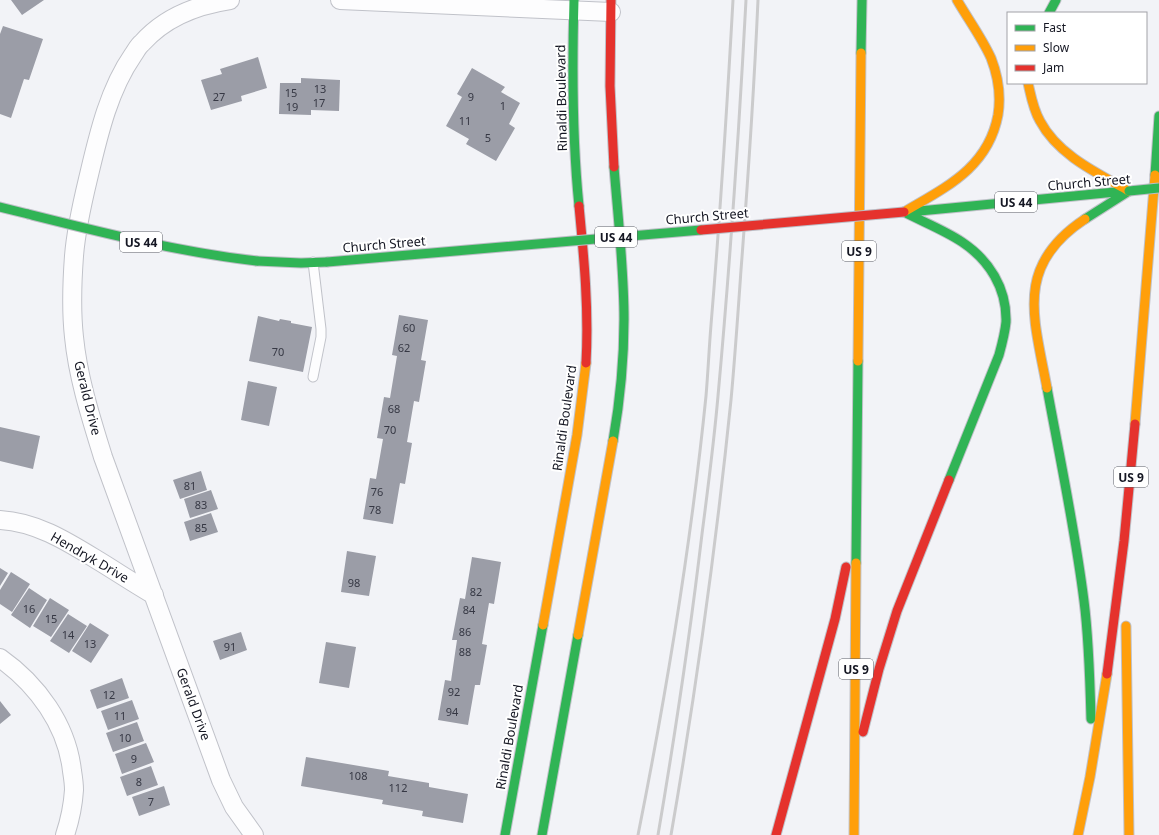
<svg xmlns="http://www.w3.org/2000/svg" width="1159" height="835" font-family="'Noto Sans',sans-serif">
<style>
.building{fill:#9b9da7}
.lines{fill:none;stroke-linecap:round;stroke-linejoin:round}
.lane-casing{stroke:#c0c2c9;stroke-width:11}
.street-casing{stroke:#c0c2c9;stroke-width:20}
.fast-casing{stroke:#c0c2c9;stroke-width:11}
.slow-casing{stroke:#c0c2c9;stroke-width:11}
.jam-casing{stroke:#c0c2c9;stroke-width:11}
.lane{stroke:#fdfdfe;stroke-width:9}
.street{stroke:#fdfdfe;stroke-width:18}
.fast{stroke:#30b455;stroke-width:9}
.slow{stroke:#ff9f0a;stroke-width:9}
.jam{stroke:#e5322d;stroke-width:9}
.rail{stroke:#cbcbcc;stroke-width:3}
.fast-bridge-casing{stroke:#bcbdc5;stroke-width:11;stroke-linecap:butt}
.jam-bridge-casing{stroke:#bcbdc5;stroke-width:11;stroke-linecap:butt}
.fast-bridge{stroke:#30b455;stroke-width:9}
.jam-bridge{stroke:#e5322d;stroke-width:9}
.labels{text-anchor:middle;dominant-baseline:central;stroke-width:4;stroke-linejoin:round;paint-order:stroke}
.number-label{font-size:11px;fill:#363844}
.shield{fill:#fff;stroke:#5b5d65;stroke-width:1}
.shield-label{font-size:12px;font-weight:bold;fill:#151723}
.street-label{font-size:13px;fill:#151723;stroke:#fff}
</style>
<rect width="100%" height="100%" fill="#f2f3f7"/>
<path class="building" d="M 11,0 L 44,0 L 22,15 Z
M 3,26 L 43,39 L 29,80 L 24,79 L 11,118 L 0,114 L 0,34 Z
M 258,57 L 267,88 L 241,96 L 242,101 L 211,110 L 201,80 L 222,74 L 220,69 Z
M 472,68 L 505,87 L 501,92 L 520,103 L 509,124 L 515,128 L 496,161 L 466,144 L 469,139 L 446,126 L 462,97 L 457,94 Z
M 301,78 L 340,80 L 339,111 L 311,110 L 311,115 L 279,114 L 280,83 L 301,83 Z
M 399,315 L 428,320 L 421,360 L 426,361 L 419,402 L 414,401 L 407,442 L 412,443 L 405,484 L 400,483 L 393,524 L 363,519 L 370,478 L 376,479 L 383,439 L 377,438 L 384,397 L 390,398 L 397,356 L 392,355 Z
M 258,316 L 279,321 L 280,319 L 291,321 L 291,323 L 312,327 L 303,372 L 249,361 Z
M 248,381 L 277,387 L 269,426 L 241,420 Z
M 0,427 L 40,436 L 33,469 L 0,461 Z
M 201,471 L 207,490 L 180,499 L 173,480 Z
M 211,490 L 218,509 L 190,518 L 184,499 Z
M 211,513 L 218,532 L 190,541 L 184,522 Z
M 347,551 L 376,556 L 369,596 L 341,592 Z
M 472,557 L 501,562 L 494,604 L 489,603 L 482,644 L 487,645 L 480,685 L 475,685 L 468,725 L 438,720 L 445,680 L 451,681 L 457,640 L 452,640 L 460,598 L 465,599 Z
M 0,568 L 8,573 L 0,586 Z
M 11,572 L 30,584 L 12,612 L 0,604 L 0,590 Z
M 29,588 L 47,600 L 30,628 L 11,615 Z
M 50,598 L 69,610 L 51,637 L 33,626 Z
M 68,614 L 87,626 L 69,653 L 50,641 Z
M 90,623 L 109,635 L 91,663 L 72,651 Z
M 241,632 L 247,650 L 220,660 L 213,641 Z
M 326,642 L 356,647 L 349,688 L 319,683 Z
M 122,678 L 129,698 L 97,709 L 90,690 Z
M 132,700 L 139,719 L 108,730 L 101,711 Z
M 0,701 L 11,715 L 0,724 Z
M 137,722 L 144,741 L 113,752 L 106,733 Z
M 146,743 L 154,762 L 122,774 L 115,754 Z
M 306,757 L 389,771 L 388,776 L 429,783 L 429,787 L 468,794 L 463,823 L 422,816 L 423,811 L 382,804 L 383,800 L 301,786 Z
M 151,766 L 158,785 L 127,796 L 120,777 Z
M 164,786 L 170,805 L 139,816 L 132,797 Z"/>
<g class="lines">
<defs>
<path id="lane" d="M 313,262 L 321,329 L 321,337 L 313,377"/>
<path id="street" d="M 230,0 C 197,5 164,18 142,43 C 138,46 136,51 133,55 C 108,91 98,137 88,179 C 82,204 76,230 74,256 C 72,283 71,310 74,337 C 78,378 91,418 103,457 L 221,780 L 234,807 L 254,835
M 340,0 L 611,12
M 0,520 C 37,522 68,542 99,561 C 117,572 135,584 154,595
M 0,658 C 37,684 67,725 72,771 C 73,777 74,784 74,790 C 73,805 70,820 65,835"/>
<path id="fast" d="M 574,0 C 572,69 572,137 579,206
M 1049,13 L 1056,0
M 861,53 L 862,0
M 1155,175 L 1159,116
M 0,207 L 28,214
M 904,212 C 923,222 944,230 962,242 C 989,260 1007,288 1006,322 C 1005,333 1002,344 999,355 L 949,480
M 909,212 L 1126,191
M 1085,219 L 1129,191
M 257,261 L 301,263 L 327,262
M 1047,388 C 1060,459 1075,529 1084,601 C 1089,640 1090,680 1091,719
M 613,441 C 620,401 624,360 624,319 C 624,269 618,218 614,167
M 856,563 L 858,361
M 505,835 L 543,625
M 542,835 L 578,635"/>
<path id="slow" d="M 1028,83 C 1031,96 1033,109 1040,121 C 1058,155 1097,173 1129,191
M 904,212 C 946,187 988,168 998,115 C 1001,96 998,76 991,58 C 982,38 968,19 957,0
M 858,361 L 861,53
M 1047,388 C 1034,317 1014,266 1085,219
M 1135,424 L 1155,175
M 543,625 L 577,435 L 586,363
M 1126,626 L 1129,835
M 578,635 L 613,441
M 854,835 L 856,563
M 1078,835 L 1090,777 L 1107,674"/>
<path id="jam" d="M 611,0 L 610,86 L 614,167
M 579,206 C 584,258 589,310 586,363
M 1107,674 L 1124,541 L 1135,424
M 863,732 L 879,669 L 897,611 L 949,480
M 776,835 L 835,619 L 846,567"/>
</defs>
<use href="#lane" class="lane-casing"/>
<use href="#street" class="street-casing"/>
<use href="#fast" class="fast-casing"/>
<use href="#slow" class="slow-casing"/>
<use href="#jam" class="jam-casing"/>
<use href="#lane" class="lane"/>
<use href="#street" class="street"/>
<use href="#fast" class="fast"/>
<use href="#slow" class="slow"/>
<use href="#jam" class="jam"/>
<path class="rail" d="M 638,835 C 667,690 691,544 706,396 C 708,373 709,349 711,325 C 720,217 727,108 733,0
M 658,835 C 675,735 690,635 702,534 C 708,488 714,442 718,396 C 730,264 739,132 746,0
M 671,835 C 696,691 716,546 731,400 C 735,357 738,313 741,270 C 748,180 754,90 758,0"/>
<defs>
<path id="fast-bridge" d="M 1129,191 L 1159,188
M 28,214 C 104,233 179,252 257,261
M 327,262 L 701,230"/>
<path id="jam-bridge" d="M 701,230 L 904,212"/>
</defs>
<use href="#fast-bridge" class="fast-bridge-casing"/>
<use href="#jam-bridge" class="jam-bridge-casing"/>
<use href="#fast-bridge" class="fast-bridge"/>
<use href="#jam-bridge" class="jam-bridge"/>
</g>
<g class="labels">
<g class="number-label">
<text x="320" y="88">13</text>
<text x="291" y="92">15</text>
<text x="219" y="96">27</text>
<text x="471" y="96">9</text>
<text x="319" y="102">17</text>
<text x="503" y="105">1</text>
<text x="292" y="106">19</text>
<text x="465" y="120">11</text>
<text x="488" y="137">5</text>
<text x="409" y="327">60</text>
<text x="404" y="347">62</text>
<text x="278" y="351">70</text>
<text x="394" y="408">68</text>
<text x="390" y="429">70</text>
<text x="190" y="485">81</text>
<text x="377" y="491">76</text>
<text x="201" y="504">83</text>
<text x="375" y="509">78</text>
<text x="201" y="527">85</text>
<text x="354" y="582">98</text>
<text x="476" y="591">82</text>
<text x="29" y="608">16</text>
<text x="469" y="609">84</text>
<text x="51" y="618">15</text>
<text x="465" y="631">86</text>
<text x="68" y="634">14</text>
<text x="90" y="643">13</text>
<text x="230" y="646">91</text>
<text x="465" y="651">88</text>
<text x="454" y="691">92</text>
<text x="109" y="694">12</text>
<text x="452" y="711">94</text>
<text x="120" y="715">11</text>
<text x="125" y="737">10</text>
<text x="134" y="758">9</text>
<text x="358" y="775">108</text>
<text x="139" y="781">8</text>
<text x="398" y="787">112</text>
<text x="151" y="801">7</text>
</g>
<g class="shield">
<rect x="995" y="192" width="42" height="20" rx="3"/>
<rect x="595" y="227" width="42" height="20" rx="3"/>
<rect x="120" y="232" width="42" height="20" rx="3"/>
<rect x="842" y="241" width="34" height="20" rx="3"/>
<rect x="1114" y="467" width="34" height="20" rx="3"/>
<rect x="839" y="659" width="34" height="20" rx="3"/>
</g>
<g class="shield-label">
<text x="1016" y="202">US 44</text>
<text x="616" y="237">US 44</text>
<text x="141" y="242">US 44</text>
<text x="859" y="251">US 9</text>
<text x="1131" y="477">US 9</text>
<text x="856" y="669">US 9</text>
</g>
<g class="street-label">
<text transform="translate(561 98) rotate(-91)">Rinaldi Boulevard</text>
<text transform="translate(1089 182) rotate(-5)">Church Street</text>
<text transform="translate(707 216) rotate(-5)">Church Street</text>
<text transform="translate(384 244) rotate(-5)">Church Street</text>
<text transform="translate(88 398) rotate(76)">Gerald Drive</text>
<text transform="translate(564 418) rotate(-82)">Rinaldi Boulevard</text>
<text transform="translate(90 557) rotate(30)">Hendryk Drive</text>
<text transform="translate(194 704) rotate(70)">Gerald Drive</text>
<text transform="translate(509 737) rotate(-80)">Rinaldi Boulevard</text>
</g>
</g>
<rect x="1007" y="12" width="140" height="72" fill="#ffffff" stroke="#a1a2a7"/>
<rect x="1015" y="25" width="20" height="6" fill="#30b455" stroke="#a1a2a7"/>
<text x="1043" y="32" font-size="12" fill="#151723">Fast</text>
<rect x="1015" y="45" width="20" height="6" fill="#ff9f0a" stroke="#a1a2a7"/>
<text x="1043" y="52" font-size="12" fill="#151723">Slow</text>
<rect x="1015" y="65" width="20" height="6" fill="#e5322d" stroke="#a1a2a7"/>
<text x="1043" y="72" font-size="12" fill="#151723">Jam</text>
</svg>
